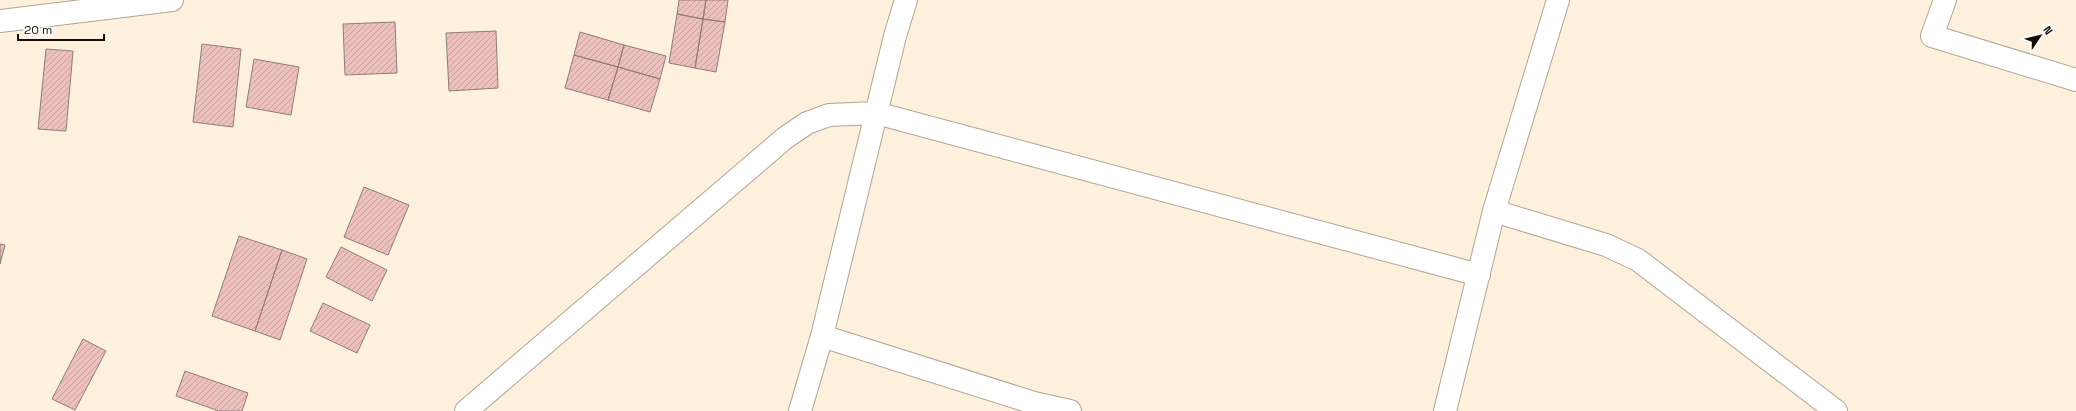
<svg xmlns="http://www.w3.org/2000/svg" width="2076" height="411" font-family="'Space Grotesk',sans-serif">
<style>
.building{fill:url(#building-hatch);stroke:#937b7a}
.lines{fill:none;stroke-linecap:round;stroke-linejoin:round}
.minor-casing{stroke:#b1a592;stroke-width:24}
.minor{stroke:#fff;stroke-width:22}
</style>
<defs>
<pattern id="building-hatch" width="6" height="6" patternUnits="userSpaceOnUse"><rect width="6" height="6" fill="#ebc0bd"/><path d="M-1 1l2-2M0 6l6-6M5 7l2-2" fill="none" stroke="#c8a4a1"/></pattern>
</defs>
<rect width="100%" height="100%" fill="#fdf1dd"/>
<path class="building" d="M 679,0 L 706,0 L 703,19 L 677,14 Z
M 706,0 L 728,0 L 725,22 L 703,19 Z
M 677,14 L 703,19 L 695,68 L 669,63 Z
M 703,19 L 725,22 L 716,72 L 695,68 Z
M 395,22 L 397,73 L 345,75 L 343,24 Z
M 496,31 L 498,88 L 449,91 L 446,33 Z
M 580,32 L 624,45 L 618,67 L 574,55 Z
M 202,44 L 241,49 L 233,127 L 193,122 Z
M 624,45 L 666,56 L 660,79 L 618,67 Z
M 46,49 L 73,51 L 66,131 L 38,129 Z
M 574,55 L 618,67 L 608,100 L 565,88 Z
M 254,59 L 299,67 L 291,115 L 246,107 Z
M 618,67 L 660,79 L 650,112 L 608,100 Z
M 364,187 L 409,205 L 388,255 L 344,237 Z
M 239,236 L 282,250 L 255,331 L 212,316 Z
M 0,244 L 5,245 L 0,264 Z
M 341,247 L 387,270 L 372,301 L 326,277 Z
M 282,250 L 307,259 L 280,340 L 255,331 Z
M 323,303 L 370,325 L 357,353 L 310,331 Z
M 83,339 L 106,351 L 75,410 L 52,399 Z
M 185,371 L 248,393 L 242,411 L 219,411 L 176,396 Z"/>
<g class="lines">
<defs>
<path id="minor" d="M 1945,0 L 1932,36 L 2076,80
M 0,21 L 172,0
M 1494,211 L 1606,245 L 1638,260 L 1836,411
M 822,336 L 1034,403 L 1070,411
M 466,411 L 785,138 L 807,123 L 829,115 L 876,113 L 1479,275
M 800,411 L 822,336 L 895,36 L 906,0
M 1445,411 L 1494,211 L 1558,0"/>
</defs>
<use href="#minor" class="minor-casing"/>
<use href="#minor" class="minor"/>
</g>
<g transform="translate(2040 36) rotate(55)" stroke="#ffffff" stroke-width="3" paint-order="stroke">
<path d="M0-3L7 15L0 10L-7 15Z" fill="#120e08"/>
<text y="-6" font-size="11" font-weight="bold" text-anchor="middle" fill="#120e08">N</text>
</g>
<path d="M18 34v6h86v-6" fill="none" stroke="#120e08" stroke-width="2"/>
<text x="24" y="34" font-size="12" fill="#120e08" stroke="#ffffff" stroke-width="3" paint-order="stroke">20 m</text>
</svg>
